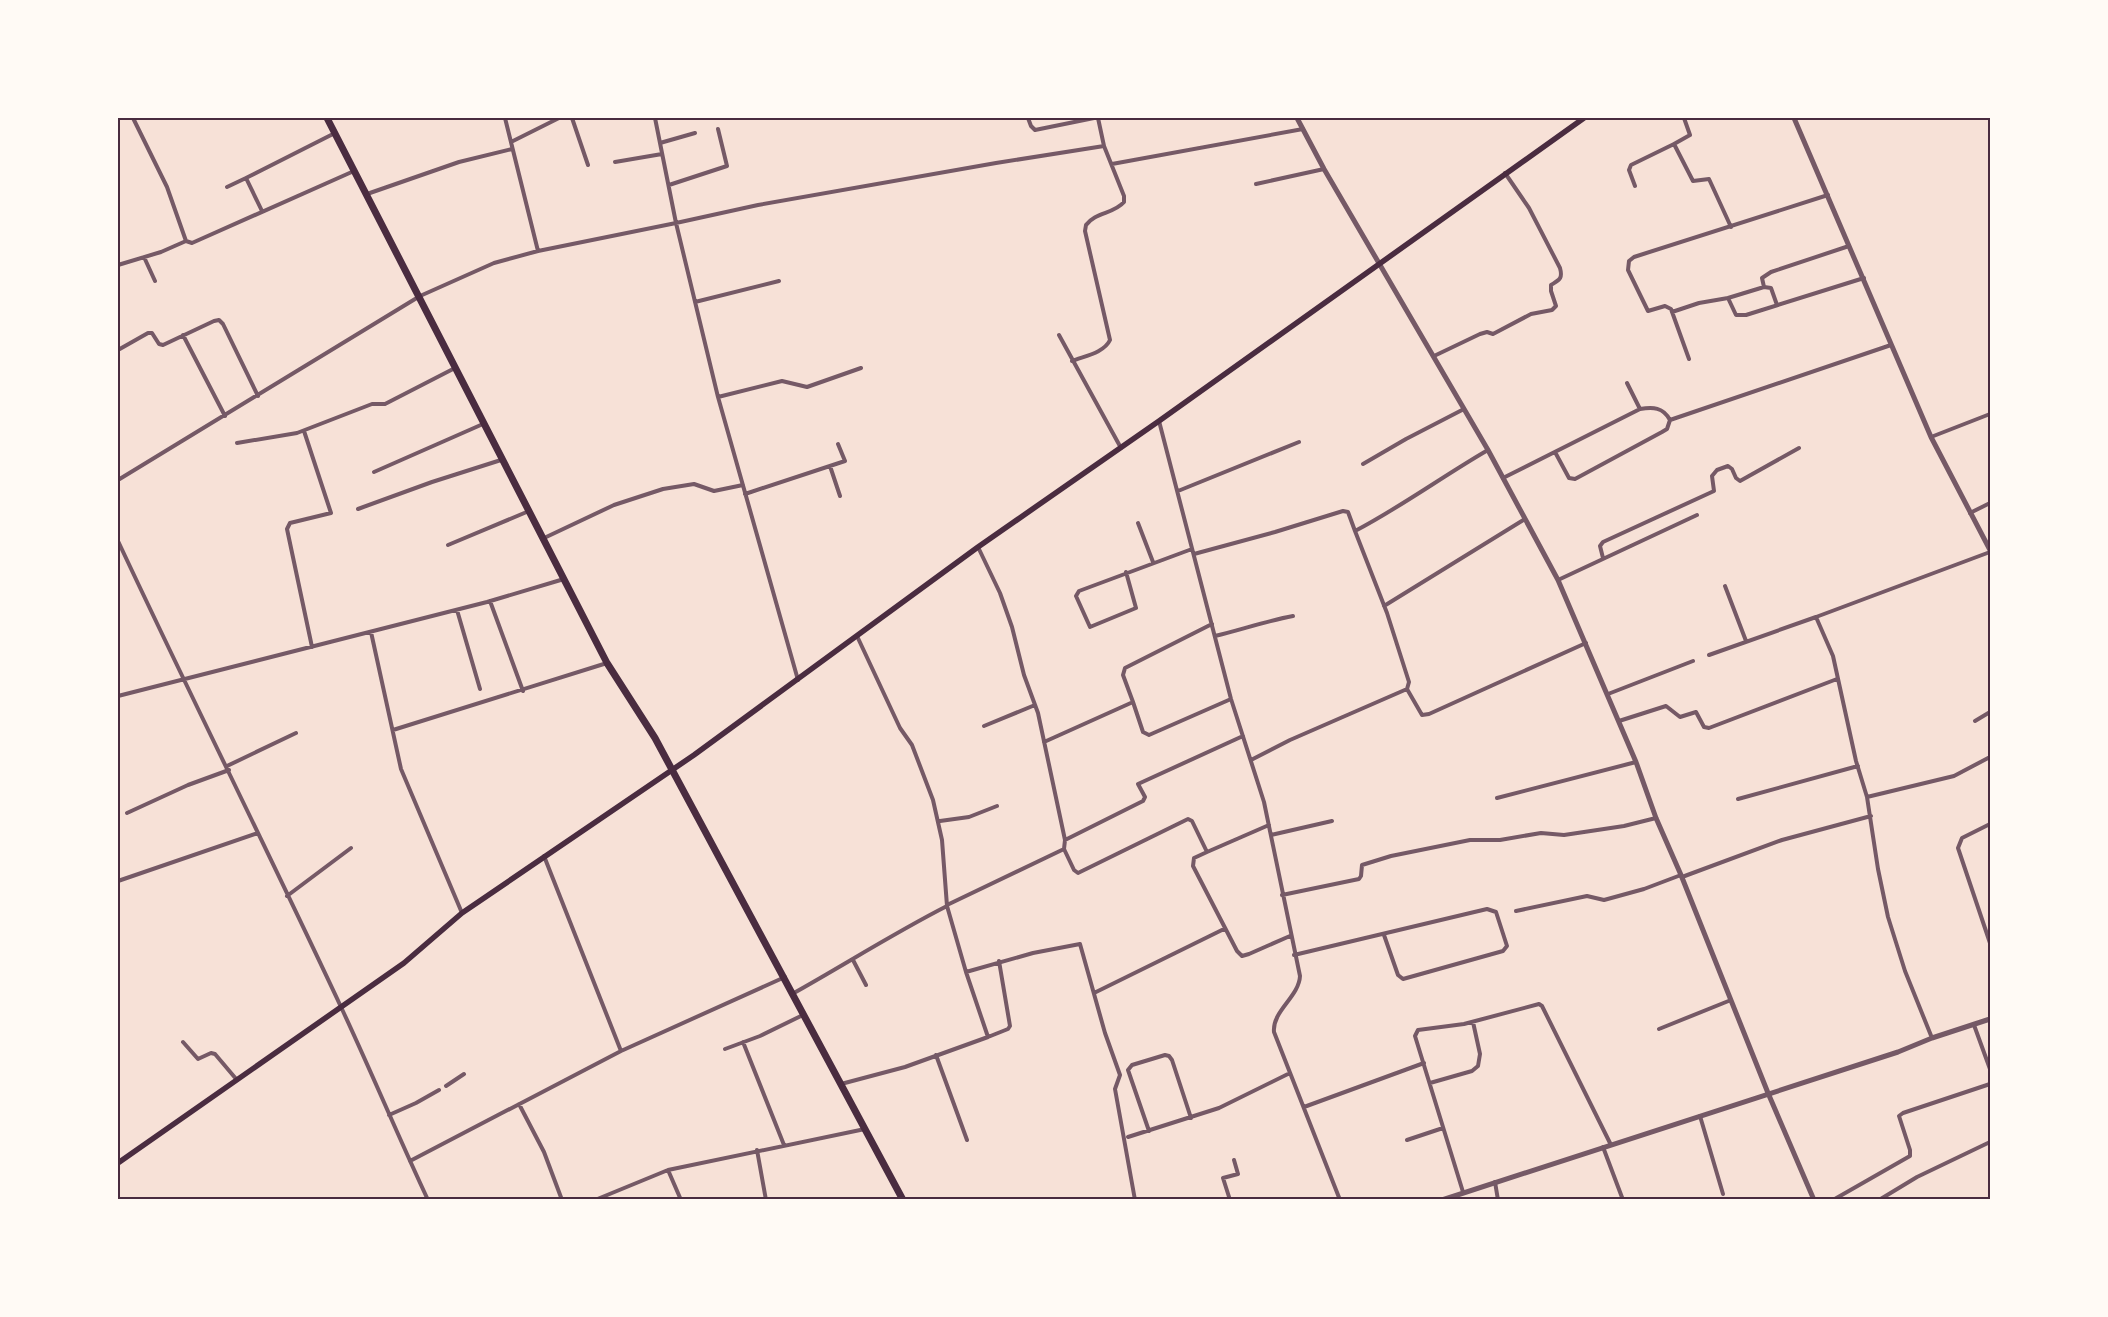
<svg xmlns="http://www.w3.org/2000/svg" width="2108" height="1317" font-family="'Exo 2',sans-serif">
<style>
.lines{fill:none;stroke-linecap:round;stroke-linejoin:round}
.minor{stroke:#755966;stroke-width:4}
.tertiary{stroke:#755966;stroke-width:5}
.secondary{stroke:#4a2c40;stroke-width:5.5}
.trunk{stroke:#4a2c40;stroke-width:7}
.neatline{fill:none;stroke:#4a2c40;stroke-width:2}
</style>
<rect width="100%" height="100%" fill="#f7e1d7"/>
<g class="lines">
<path class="minor" d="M 505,118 L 538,251
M 572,118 L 588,165
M 655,118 L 676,223 L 718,397 L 798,680
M 1028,118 L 1031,126 L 1035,130 L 1094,118
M 511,142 L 559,118
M 660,143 L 695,133
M 1674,144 L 1690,135 L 1684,118
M 615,162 L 662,154
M 1112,164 L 1303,129
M 246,178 L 335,133
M 1256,184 L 1324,169
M 669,185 L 727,166 L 718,129
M 1635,186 L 1629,170 L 1631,165 L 1674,144 L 1693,181 L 1709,179 L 1731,227
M 227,187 L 246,178 L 262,211
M 367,194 L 459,162 L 512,149
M 186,241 L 192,243 L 354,171
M 144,257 L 155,281
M 118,265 L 161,252 L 186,241 L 167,187 L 133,118
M 1764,287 L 1771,288 L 1777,305
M 1728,298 L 1764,287 L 1762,278 L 1771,272 L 1849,246
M 695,302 L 779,281
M 1672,312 L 1699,303 L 1728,298 L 1736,315 L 1746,315 L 1864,278
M 183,335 L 225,416
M 1059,335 L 1121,448
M 118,350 L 148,333 L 152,333 L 159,344 L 163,345 L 214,321 L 219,320 L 223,324 L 258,396
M 1434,356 L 1480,334 L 1487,332 L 1493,334 L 1531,314 L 1552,310 L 1556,306 L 1551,291 L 1551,285 C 1559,280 1563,279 1560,268 L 1529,208 L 1505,173
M 1689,359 L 1671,309 L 1665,306 L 1648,311 L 1628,270 L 1629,261 L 1634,257 L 1828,195
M 1072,361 C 1084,356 1104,353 1110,340 L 1085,231 L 1086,225 C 1095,212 1114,214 1124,202 L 1124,196 L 1104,146 L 1098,118
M 1627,383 L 1640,409
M 718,397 L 782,381 L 807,387 L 861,368
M 1159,421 L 1231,699 L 1264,802 L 1300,976 C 1299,997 1272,1011 1274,1032 L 1340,1200
M 304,431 L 331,513 L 290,523 L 287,529 L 312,647
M 1931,437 L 1990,414
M 237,443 L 297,433 L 372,404 L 385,404 L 455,368
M 1555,452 L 1569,478 L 1575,479 L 1662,432 L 1667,429 L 1670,420 L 1891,345
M 1363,464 L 1406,439 L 1464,409
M 830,466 L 840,496
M 374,472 L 483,424
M 1503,478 L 1640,409 C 1653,407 1663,407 1670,420
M 118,480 L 420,296 L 494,263 L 538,251 L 676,223 L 758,205 L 996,163 L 1104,146
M 1178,491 L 1299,442
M 745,494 L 845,461 L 838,444
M 358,509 L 432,482 L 501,460
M 1970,513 L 1990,503
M 1138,523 L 1153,562
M 542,539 L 614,505 L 663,489 L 694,484 L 714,491 L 743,485
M 118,541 C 191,697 268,851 341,1007 C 371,1071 398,1136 428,1200
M 448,545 L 529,511
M 1194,554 L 1275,532 L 1343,511 L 1348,512 L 1355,531 C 1401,507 1443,476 1488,450
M 1603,558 L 1600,546 L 1603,542 L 1714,491 L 1712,476 L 1717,470 L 1728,466 L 1732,469 L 1736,478 L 1740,481 L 1799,448
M 1126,572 L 1136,608 L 1090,627 L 1076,596 L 1079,591 L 1192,549
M 1558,580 L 1697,515
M 1725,586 L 1746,641
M 490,601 L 523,691
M 1384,606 L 1525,519
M 457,610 L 480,689
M 371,632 L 401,769 L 462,913
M 1215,636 C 1241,630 1266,621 1293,616
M 1709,655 L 1816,617
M 1407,689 L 1422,715 L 1429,714 L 1586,643
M 1608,694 L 1693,661
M 118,696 L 487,602 L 564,579
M 1133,702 L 1143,732 L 1149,735 L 1231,699
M 1619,721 L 1666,706 L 1680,717 L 1696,712 L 1704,727 L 1709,728 L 1837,679
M 1975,721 L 1990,712
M 984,726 L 1035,705
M 393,730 L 607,663
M 1044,742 L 1133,702 L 1123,675 L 1125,668 L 1212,624
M 1251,760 L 1290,740 L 1407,689 L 1409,682 L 1387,613 L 1355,531
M 227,766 L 296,733
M 1867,797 L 1954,776 L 1990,757
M 1497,798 L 1636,762
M 1738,799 L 1858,766
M 127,813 L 188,785 L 229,770
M 940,821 L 969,817 L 997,806
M 1990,824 L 1962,838 L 1958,848 L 1990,943
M 1271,835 L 1332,821
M 1065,840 L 1143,801 L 1145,797 L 1138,784 L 1243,736
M 1064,849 L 1074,870 L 1078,873 L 1188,819 L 1192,821 L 1207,852 L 1269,825
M 1207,852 L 1194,858 L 1193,866 L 1237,951 L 1242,956 L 1249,954 L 1290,936
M 544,856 L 621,1051
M 1682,877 L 1782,840 L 1871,816
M 118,881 L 258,833
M 1282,895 L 1359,879 L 1361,876 L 1362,865 L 1391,856 L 1470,840 L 1500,840 L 1541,833 L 1564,835 L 1624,826 L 1656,818
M 287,896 L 351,848
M 947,905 L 1064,849 L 1065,840 L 1038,713 L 1024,675 L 1012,627 L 1000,593 L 978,547
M 1516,911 L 1587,896 L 1604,900 L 1644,889 L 1681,875
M 1294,955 L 1487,909 L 1496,912 L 1507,946 L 1503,951 L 1403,979 L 1398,975 L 1384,935
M 853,960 L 866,985
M 966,972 L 1033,953 L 1080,944 L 1105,1033 L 1120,1075 L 1115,1089 L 1135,1200
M 1094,993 L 1224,929
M 792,994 C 844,965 894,933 947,906
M 1974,1025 L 1990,1069
M 1659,1029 L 1731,1000
M 988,1037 L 1008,1029 L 1010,1026 L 999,961
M 1932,1038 L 1905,971 L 1888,917 L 1878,869 L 1867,797 L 1856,761 L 1833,656 L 1816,617 L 1990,552
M 183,1042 L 198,1059 L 211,1053 L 215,1054 L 237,1080
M 743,1042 L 784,1145
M 725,1049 L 760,1036 L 803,1015
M 936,1055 L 967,1140
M 1430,1083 L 1472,1071 L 1478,1066 L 1480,1054 L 1473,1022
M 841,1084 L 905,1067 L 988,1037 L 966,972 L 947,906 L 942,840 L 933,800 L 912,745 L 900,728 L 857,636
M 446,1086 L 464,1074
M 519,1104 L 544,1152 L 562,1200
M 1304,1107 L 1424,1063
M 389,1115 L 416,1103 L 439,1090
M 1700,1116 L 1723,1194
M 1149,1131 L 1128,1070 L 1132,1065 L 1165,1055 L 1169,1056 L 1172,1060 L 1191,1118
M 1128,1137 L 1219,1108 L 1290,1073
M 1407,1140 L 1443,1128
M 1603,1147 L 1623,1200
M 757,1150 L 766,1200
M 410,1161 L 621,1051 L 785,977
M 668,1170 L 681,1200
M 1495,1182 L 1498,1200
M 1463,1192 L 1415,1036 L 1418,1030 L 1464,1024 L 1539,1004 L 1542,1006 L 1611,1145
M 595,1200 L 668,1170 L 865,1129
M 1230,1200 L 1223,1178 L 1238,1174 L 1234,1160
M 1833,1200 L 1910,1156 L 1910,1150 L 1899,1116 L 1903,1113 L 1990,1084
M 1879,1200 L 1917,1177 L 1990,1142"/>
<path class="tertiary" d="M 1297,118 L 1324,169 L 1488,450 L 1558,580 L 1636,762 L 1656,818 L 1681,875 L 1768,1093 L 1814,1200
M 1794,118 L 1931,437 L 1990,550
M 1442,1200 L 1898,1052 L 1932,1038 L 1990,1019"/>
<path class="secondary" d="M 118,1163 L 404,963 L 462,913 L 694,755 L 978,547 L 1159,421 L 1584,118"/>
<path class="trunk" d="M 327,118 L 607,663 L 655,738 L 903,1200"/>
</g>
<rect width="2108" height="1317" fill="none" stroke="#fffaf5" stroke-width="238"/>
<rect x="119" y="119" width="1870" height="1079" class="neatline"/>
</svg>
